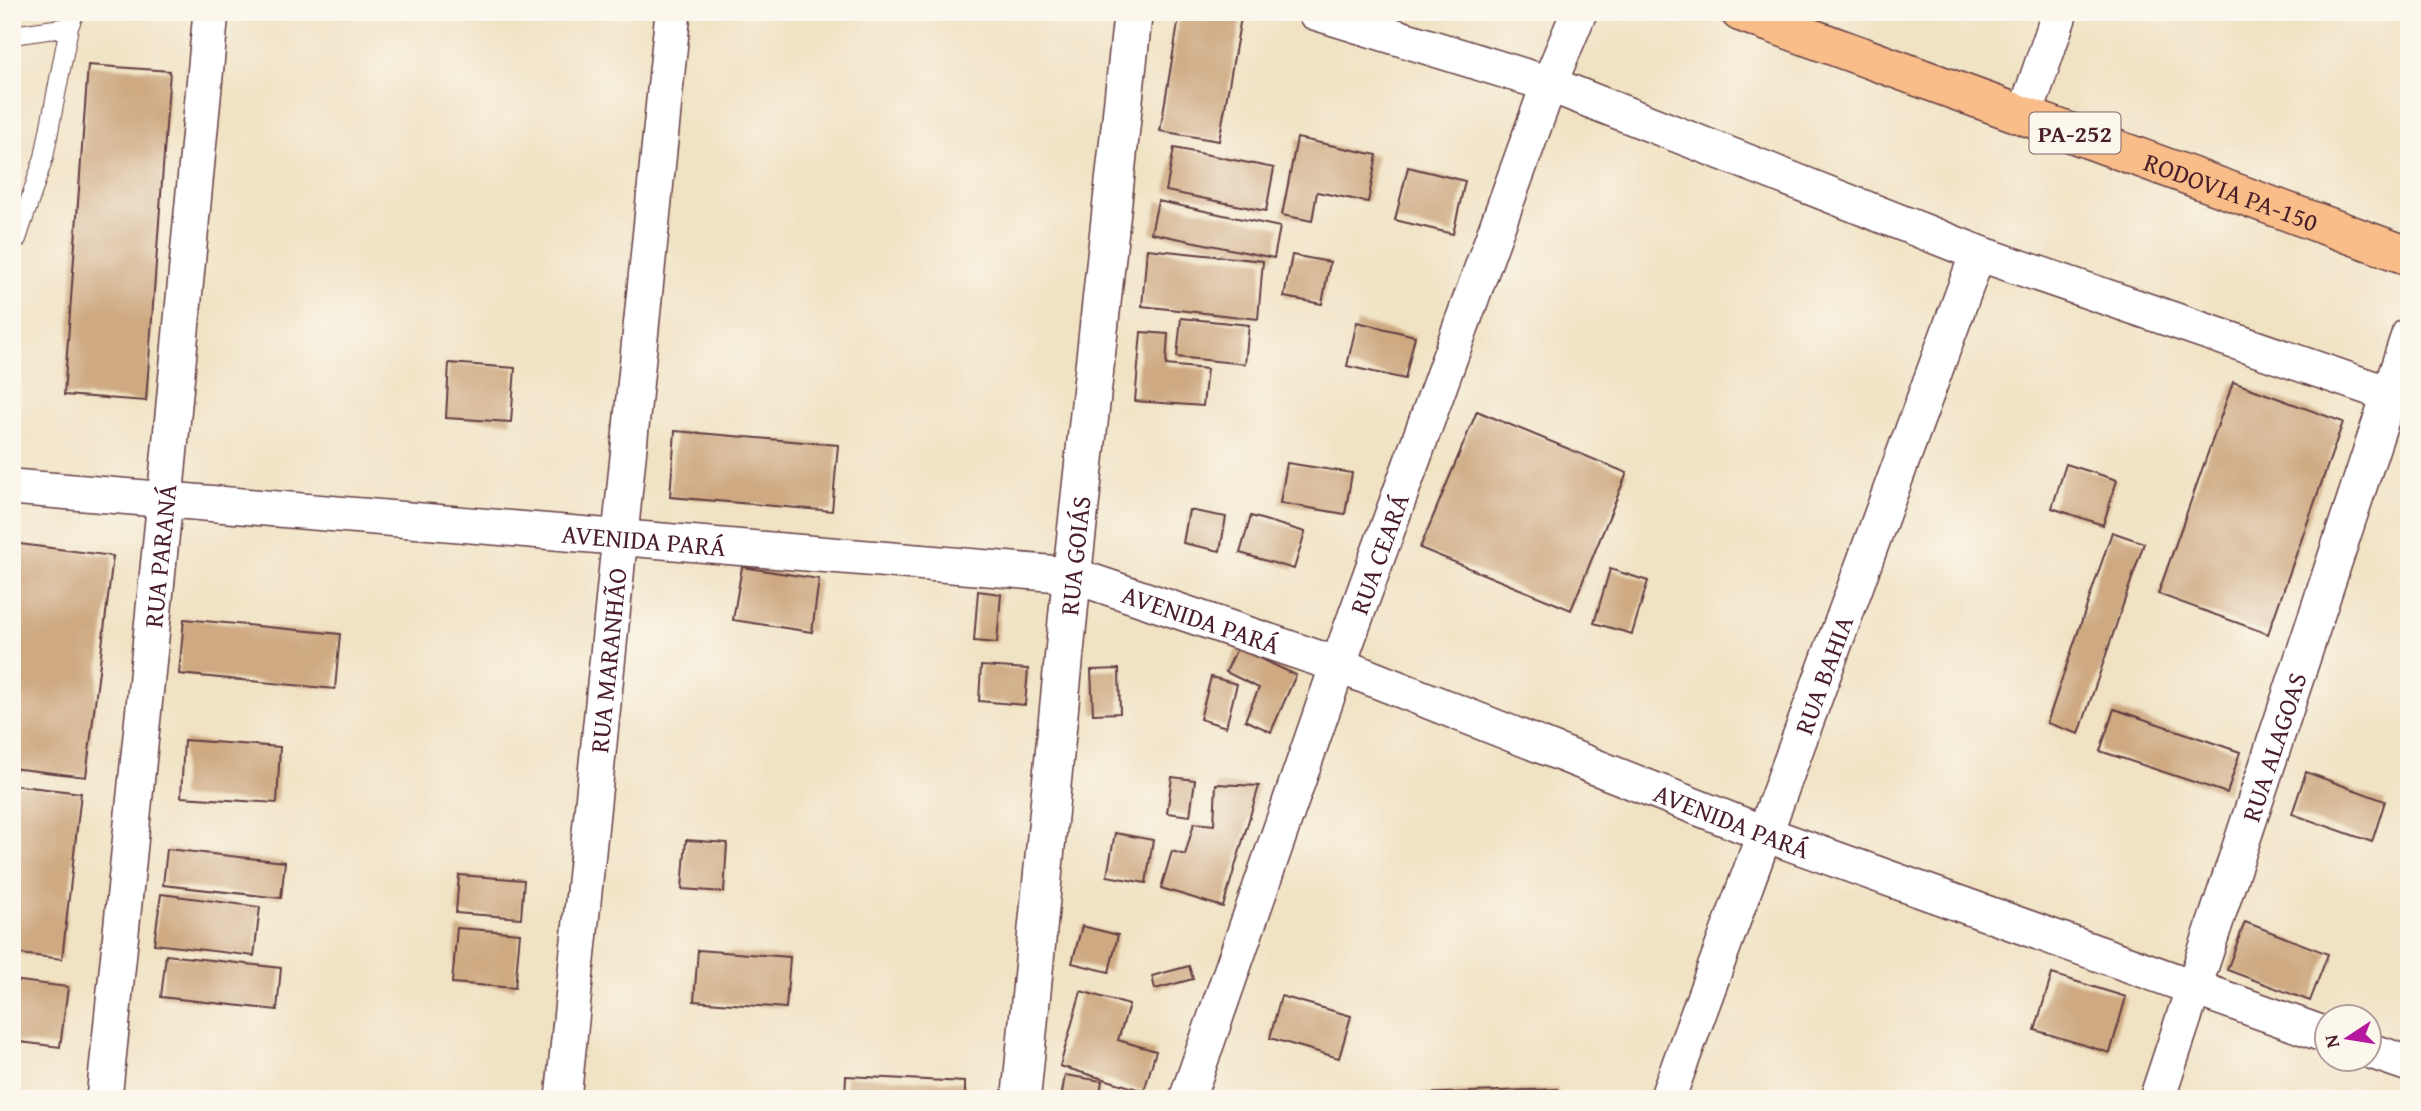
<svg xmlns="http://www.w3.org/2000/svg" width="2421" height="1111" font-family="'Gentium Book Plus',serif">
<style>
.building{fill:#cea981}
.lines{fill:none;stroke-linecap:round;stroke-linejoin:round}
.service-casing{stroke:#633c42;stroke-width:20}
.minor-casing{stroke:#633c42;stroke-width:38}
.tertiary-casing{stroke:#633c42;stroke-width:41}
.trunk-casing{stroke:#633c42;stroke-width:41}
.service{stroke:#fff;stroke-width:18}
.minor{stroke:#fff;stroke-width:35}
.tertiary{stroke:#fff;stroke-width:38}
.trunk{stroke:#f8bd89;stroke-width:38}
.labels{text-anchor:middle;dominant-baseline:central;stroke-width:7;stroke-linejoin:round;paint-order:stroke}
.shield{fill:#fbf7ec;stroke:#7f6065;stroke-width:2}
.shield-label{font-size:24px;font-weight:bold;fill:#4a1f2b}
.street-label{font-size:26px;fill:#4a1f2b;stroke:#fbf7ec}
</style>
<rect width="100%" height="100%" fill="#fbf7ec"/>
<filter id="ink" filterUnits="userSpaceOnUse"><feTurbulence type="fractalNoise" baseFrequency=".0143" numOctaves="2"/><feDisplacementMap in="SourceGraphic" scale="14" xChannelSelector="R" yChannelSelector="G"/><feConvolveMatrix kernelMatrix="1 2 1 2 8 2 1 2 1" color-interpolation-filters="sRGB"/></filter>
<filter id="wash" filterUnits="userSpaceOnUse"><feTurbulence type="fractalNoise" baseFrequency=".00686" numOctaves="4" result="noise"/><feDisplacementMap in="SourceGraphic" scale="28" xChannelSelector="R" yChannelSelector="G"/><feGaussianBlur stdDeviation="1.57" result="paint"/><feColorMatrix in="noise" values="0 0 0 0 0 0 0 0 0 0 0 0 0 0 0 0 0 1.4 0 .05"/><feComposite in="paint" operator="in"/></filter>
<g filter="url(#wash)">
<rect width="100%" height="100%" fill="#f0e2c3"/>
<g id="blocks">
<path class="building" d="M 1180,12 L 1242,12 L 1219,141 L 1160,131 Z
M 88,65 L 170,71 L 146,401 L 64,395 Z
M 1297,138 L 1377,155 L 1368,202 L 1317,192 L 1312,221 L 1282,215 Z
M 1174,148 L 1274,168 L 1266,211 L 1166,191 Z
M 1408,167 L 1465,181 L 1453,234 L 1395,220 Z
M 1158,201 L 1280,227 L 1274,258 L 1151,233 Z
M 1147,249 L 1263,261 L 1258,319 L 1142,306 Z
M 1292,255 L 1330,262 L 1322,304 L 1284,297 Z
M 1181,318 L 1249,325 L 1245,364 L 1177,357 Z
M 1357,322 L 1415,336 L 1405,379 L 1347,366 Z
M 1141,332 L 1168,334 L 1166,365 L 1207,369 L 1203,406 L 1135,401 Z
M 449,363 L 515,368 L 511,422 L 446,418 Z
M 2233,382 L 2343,422 L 2268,634 L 2158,594 Z
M 1477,411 L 1627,473 L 1571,610 L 1420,548 Z
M 675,431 L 838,445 L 832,511 L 670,497 Z
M 1287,463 L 1352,473 L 1345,514 L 1280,503 Z
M 2066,464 L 2117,480 L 2103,525 L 2052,508 Z
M 1189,510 L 1226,517 L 1220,551 L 1183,543 Z
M 1251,516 L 1305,532 L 1294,569 L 1240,553 Z
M 2112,532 L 2144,543 L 2079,734 L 2047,723 Z
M 12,543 L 113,556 L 86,777 L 12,768 Z
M 742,567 L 819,579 L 812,632 L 733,620 Z
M 1610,569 L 1648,581 L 1632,634 L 1594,623 Z
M 978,591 L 1001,594 L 997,643 L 974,641 Z
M 184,619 L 340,634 L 335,689 L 179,674 Z
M 1237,648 L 1296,675 L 1271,732 L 1245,720 L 1259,688 L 1226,672 Z
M 981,666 L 1028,669 L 1025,705 L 979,701 Z
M 1119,669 L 1120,713 L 1093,714 L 1091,670 Z
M 1211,677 L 1237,684 L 1226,727 L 1200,719 Z
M 2114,709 L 2240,752 L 2227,793 L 2100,751 Z
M 184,740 L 280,747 L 277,803 L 181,797 Z
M 2306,772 L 2385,801 L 2372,842 L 2292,814 Z
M 1172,777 L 1195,780 L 1190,816 L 1167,813 Z
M 1216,784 L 1259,786 L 1223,907 L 1161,888 L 1172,851 L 1185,855 L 1194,823 L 1214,825 Z
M 12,785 L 81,793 L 62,959 L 12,953 Z
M 1115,833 L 1153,840 L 1146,883 L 1107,876 Z
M 686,840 L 727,843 L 724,892 L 682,889 Z
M 167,849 L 285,862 L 281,898 L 163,885 Z
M 459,875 L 524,880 L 521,918 L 456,913 Z
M 161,894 L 260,907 L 254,956 L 154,944 Z
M 2245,922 L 2328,954 L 2310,1001 L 2227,970 Z
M 1082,926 L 1118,935 L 1109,972 L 1072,963 Z
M 457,928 L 520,933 L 515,988 L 452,983 Z
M 698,950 L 790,957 L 786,1008 L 694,1001 Z
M 166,955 L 281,968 L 277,1010 L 161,997 Z
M 1189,966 L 1193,979 L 1155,989 L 1152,976 Z
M 2052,974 L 2126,997 L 2110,1053 L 2035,1030 Z
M 12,980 L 68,987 L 60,1047 L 12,1041 Z
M 1081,991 L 1129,1005 L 1118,1040 L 1156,1051 L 1144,1091 L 1060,1066 Z
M 1281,996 L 1351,1016 L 1339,1058 L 1270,1038 Z
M 1065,1075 L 1102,1081 L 1099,1099 L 1061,1099 Z
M 846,1076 L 965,1082 L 965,1099 L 845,1099 Z
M 1558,1089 L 1558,1099 L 1417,1099 L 1417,1094 Z"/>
</g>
</g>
<g filter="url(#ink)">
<use href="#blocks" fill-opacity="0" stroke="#633c42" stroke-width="2"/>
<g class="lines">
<defs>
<path id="service" d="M 12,35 L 69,27
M 12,241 L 17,239 L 44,157 L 69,27 L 75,12"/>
<g id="minor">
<path d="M 1315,12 L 1549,84 L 1978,253 L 2409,401"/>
<path d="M 2025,115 L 2060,12"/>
<path id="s1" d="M 12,487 L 1072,575 L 1338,665 L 1765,834 L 2326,1035"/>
<path d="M 2368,1050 L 2409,1064"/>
<path id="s2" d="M 104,1099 L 165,500 L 211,12"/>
<path id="s3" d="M 563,1099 L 673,12"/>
<path id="s4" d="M 1187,1099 L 1338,665 L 1549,84 L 1579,12"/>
<path id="s5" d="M 1667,1099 L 1978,253"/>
<path id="s6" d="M 2157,1099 L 2409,335"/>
</g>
<g id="tertiary">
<path id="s7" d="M 1021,1099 L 1072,575 L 1133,12"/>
</g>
<g id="trunk">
<path id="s8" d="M 1740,12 L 2409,256"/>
</g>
</defs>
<use href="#service" class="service-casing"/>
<use href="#minor" class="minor-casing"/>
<use href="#tertiary" class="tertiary-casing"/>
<use href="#trunk" class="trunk-casing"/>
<use href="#service" class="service"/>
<use href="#minor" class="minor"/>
<use href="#tertiary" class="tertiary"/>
<use href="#trunk" class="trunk"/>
</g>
</g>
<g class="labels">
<rect class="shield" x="2029.5" y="112.5" width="91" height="41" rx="5"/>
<g class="shield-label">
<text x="2075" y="133">PA-252</text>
</g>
<g class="street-label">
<text stroke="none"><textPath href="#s8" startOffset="523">RODOVIA PA-150</textPath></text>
<text stroke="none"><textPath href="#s1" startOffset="634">AVENIDA PARÁ</textPath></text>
<text stroke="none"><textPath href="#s4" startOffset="578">RUA CEARÁ</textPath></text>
<text stroke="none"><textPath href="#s7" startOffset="546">RUA GOIÁS</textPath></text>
<text stroke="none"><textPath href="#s2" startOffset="546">RUA PARANÁ</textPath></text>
<text stroke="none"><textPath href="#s1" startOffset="1200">AVENIDA PARÁ</textPath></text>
<text stroke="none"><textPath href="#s3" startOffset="441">RUA MARANHÃO</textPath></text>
<text stroke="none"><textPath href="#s5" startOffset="452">RUA BAHIA</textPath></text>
<text stroke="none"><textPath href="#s6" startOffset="371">RUA ALAGOAS</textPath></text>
<text stroke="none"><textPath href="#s1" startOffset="1768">AVENIDA PARÁ</textPath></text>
</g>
</g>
<rect width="2421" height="1111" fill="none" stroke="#fbf7ec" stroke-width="42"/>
<g transform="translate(2348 1038) rotate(258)"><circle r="33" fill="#fbf7ec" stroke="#b4a19f" stroke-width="2"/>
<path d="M0-5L12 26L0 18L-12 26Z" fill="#b5179e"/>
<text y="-10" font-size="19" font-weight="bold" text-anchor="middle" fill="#4a1f2b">N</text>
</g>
</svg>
